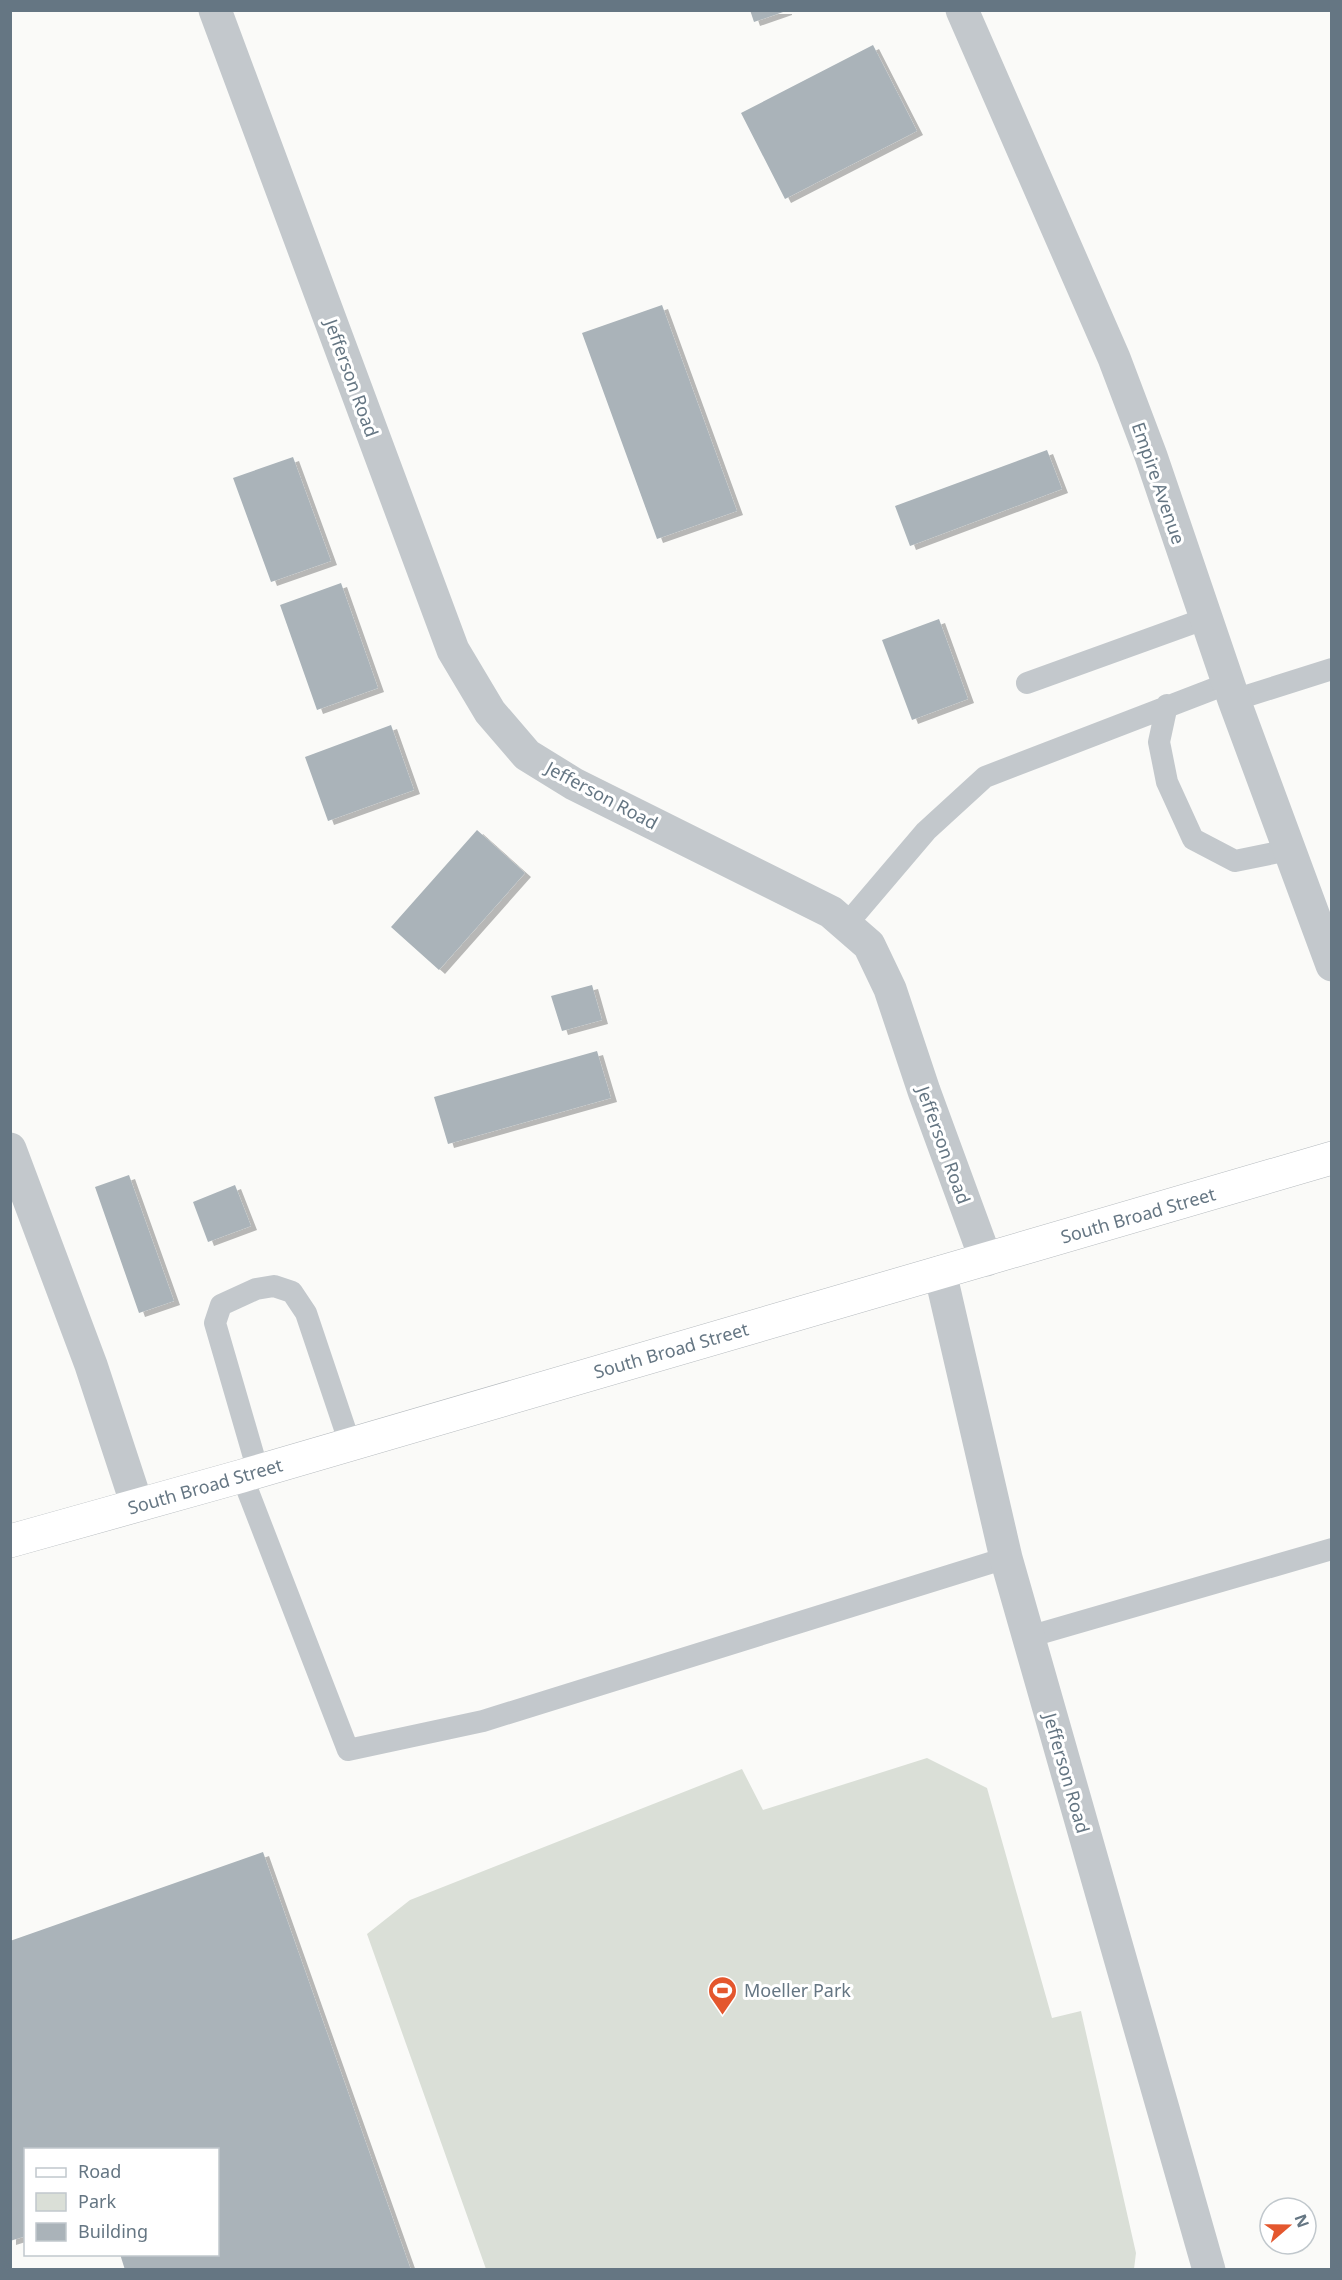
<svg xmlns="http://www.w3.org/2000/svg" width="1342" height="2280" font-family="'Noto Sans',sans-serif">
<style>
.green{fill:#dadfd7}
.building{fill:#aab3b9;filter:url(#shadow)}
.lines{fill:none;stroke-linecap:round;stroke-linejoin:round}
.primary-casing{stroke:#b5babe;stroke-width:34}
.lane{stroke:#c3c8cc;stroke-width:22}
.street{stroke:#c3c8cc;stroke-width:33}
.primary{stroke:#fff;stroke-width:33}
.labels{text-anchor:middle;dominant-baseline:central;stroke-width:6;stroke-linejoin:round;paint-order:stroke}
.street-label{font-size:18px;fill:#657683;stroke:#fff}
.poi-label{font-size:18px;fill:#657683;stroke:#fff;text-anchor:start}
</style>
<defs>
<filter id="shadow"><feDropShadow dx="6" dy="4" stdDeviation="0" flood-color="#0004"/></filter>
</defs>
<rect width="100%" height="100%" fill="#fafaf8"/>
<path class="green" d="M 927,1758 L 987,1788 L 1052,2018 L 1081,2011 L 1136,2253 L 1134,2269 L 486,2269 L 367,1934 L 410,1900 L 742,1769 L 763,1810 Z"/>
<path class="building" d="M 750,10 L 786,10 L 786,11 L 754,22 Z
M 873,45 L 917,131 L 785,199 L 741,113 Z
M 662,305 L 737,511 L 657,539 L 582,333 Z
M 1047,450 L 1062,489 L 910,546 L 895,506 Z
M 293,457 L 331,561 L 271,582 L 233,478 Z
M 341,583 L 378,688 L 317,710 L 280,605 Z
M 939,619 L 968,699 L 912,720 L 882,640 Z
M 391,725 L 414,790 L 328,821 L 305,757 Z
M 477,830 L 525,873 L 439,970 L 391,927 Z
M 592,985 L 602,1020 L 562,1031 L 551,996 Z
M 597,1051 L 611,1098 L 448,1144 L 434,1097 Z
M 129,1175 L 174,1301 L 139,1313 L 95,1187 Z
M 235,1185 L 251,1226 L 208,1242 L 193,1202 Z
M 263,1852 L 411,2270 L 125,2270 L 120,2254 L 218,2254 L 218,2150 L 26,2150 L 26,2236 L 10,2241 L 10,1941 Z"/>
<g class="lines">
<defs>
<path id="primary" d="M 10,1541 L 242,1476 L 1332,1158"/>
</defs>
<use href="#primary" class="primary-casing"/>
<path class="lane" d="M 1027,683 L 1207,618
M 1234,700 L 1332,669
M 1167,705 L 1159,742 L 1167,782 L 1193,839 L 1235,861 L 1289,850
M 846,925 L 926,831 L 985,777 L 1229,683
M 258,1471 L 215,1323 L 221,1305 L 256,1289 L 274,1286 L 292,1292 L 306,1313 L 350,1444
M 242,1476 L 348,1750 L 483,1721 L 1006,1558
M 1028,1637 L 1332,1549"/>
<path class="street" d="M 215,10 L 453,650 L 490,712 L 527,755 L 574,784 L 831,912 L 869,945 L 890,989 L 924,1091 L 986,1260
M 962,10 L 1114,358 L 1151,456 L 1234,700 L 1332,965
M 10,1149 L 91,1365 L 137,1505
M 940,1272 L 1006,1558 L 1209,2270"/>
<use href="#primary" class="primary"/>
</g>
<defs>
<symbol id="stadium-pin" viewBox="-11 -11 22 30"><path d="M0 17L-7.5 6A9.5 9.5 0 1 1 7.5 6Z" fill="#e4572e" stroke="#fff"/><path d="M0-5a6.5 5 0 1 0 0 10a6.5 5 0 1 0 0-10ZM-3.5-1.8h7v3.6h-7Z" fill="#fff"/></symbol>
</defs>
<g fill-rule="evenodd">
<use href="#stadium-pin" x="706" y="1974" width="33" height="45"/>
</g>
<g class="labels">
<g class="street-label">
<text transform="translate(352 378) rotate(70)">Jefferson Road</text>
<text transform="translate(1159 483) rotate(71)">Empire Avenue</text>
<text transform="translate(602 795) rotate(28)">Jefferson Road</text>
<text transform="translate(944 1145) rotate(70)">Jefferson Road</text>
<text transform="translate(1138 1215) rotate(-16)">South Broad Street</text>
<text transform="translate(671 1350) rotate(-16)">South Broad Street</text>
<text transform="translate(205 1486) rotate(-16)">South Broad Street</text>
<text transform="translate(1067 1773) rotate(74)">Jefferson Road</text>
</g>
<g class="poi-label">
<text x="744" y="1990">Moeller Park</text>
</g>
</g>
<rect width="1342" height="2280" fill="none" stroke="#657683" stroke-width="24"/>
<rect x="24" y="2148" width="195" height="108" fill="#ffffff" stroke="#c1c8cd" stroke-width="1.5"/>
<rect x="36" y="2168" width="30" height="9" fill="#ffffff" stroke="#c1c8cd" stroke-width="1.5"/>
<text x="78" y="2178" font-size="18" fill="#657683">Road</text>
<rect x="36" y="2193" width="30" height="18" fill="#dadfd7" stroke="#c1c8cd" stroke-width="1.5"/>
<text x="78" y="2208" font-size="18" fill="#657683">Park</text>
<rect x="36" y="2223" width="30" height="18" fill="#aab3b9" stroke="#c1c8cd" stroke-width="1.5"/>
<text x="78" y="2238" font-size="18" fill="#657683">Building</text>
<g transform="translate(1288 2226) rotate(70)"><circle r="28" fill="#ffffff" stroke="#c1c8cd" stroke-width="1.5"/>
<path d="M0-4.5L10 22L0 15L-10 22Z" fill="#e4572e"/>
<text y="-9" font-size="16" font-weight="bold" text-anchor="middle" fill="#657683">N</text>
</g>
</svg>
